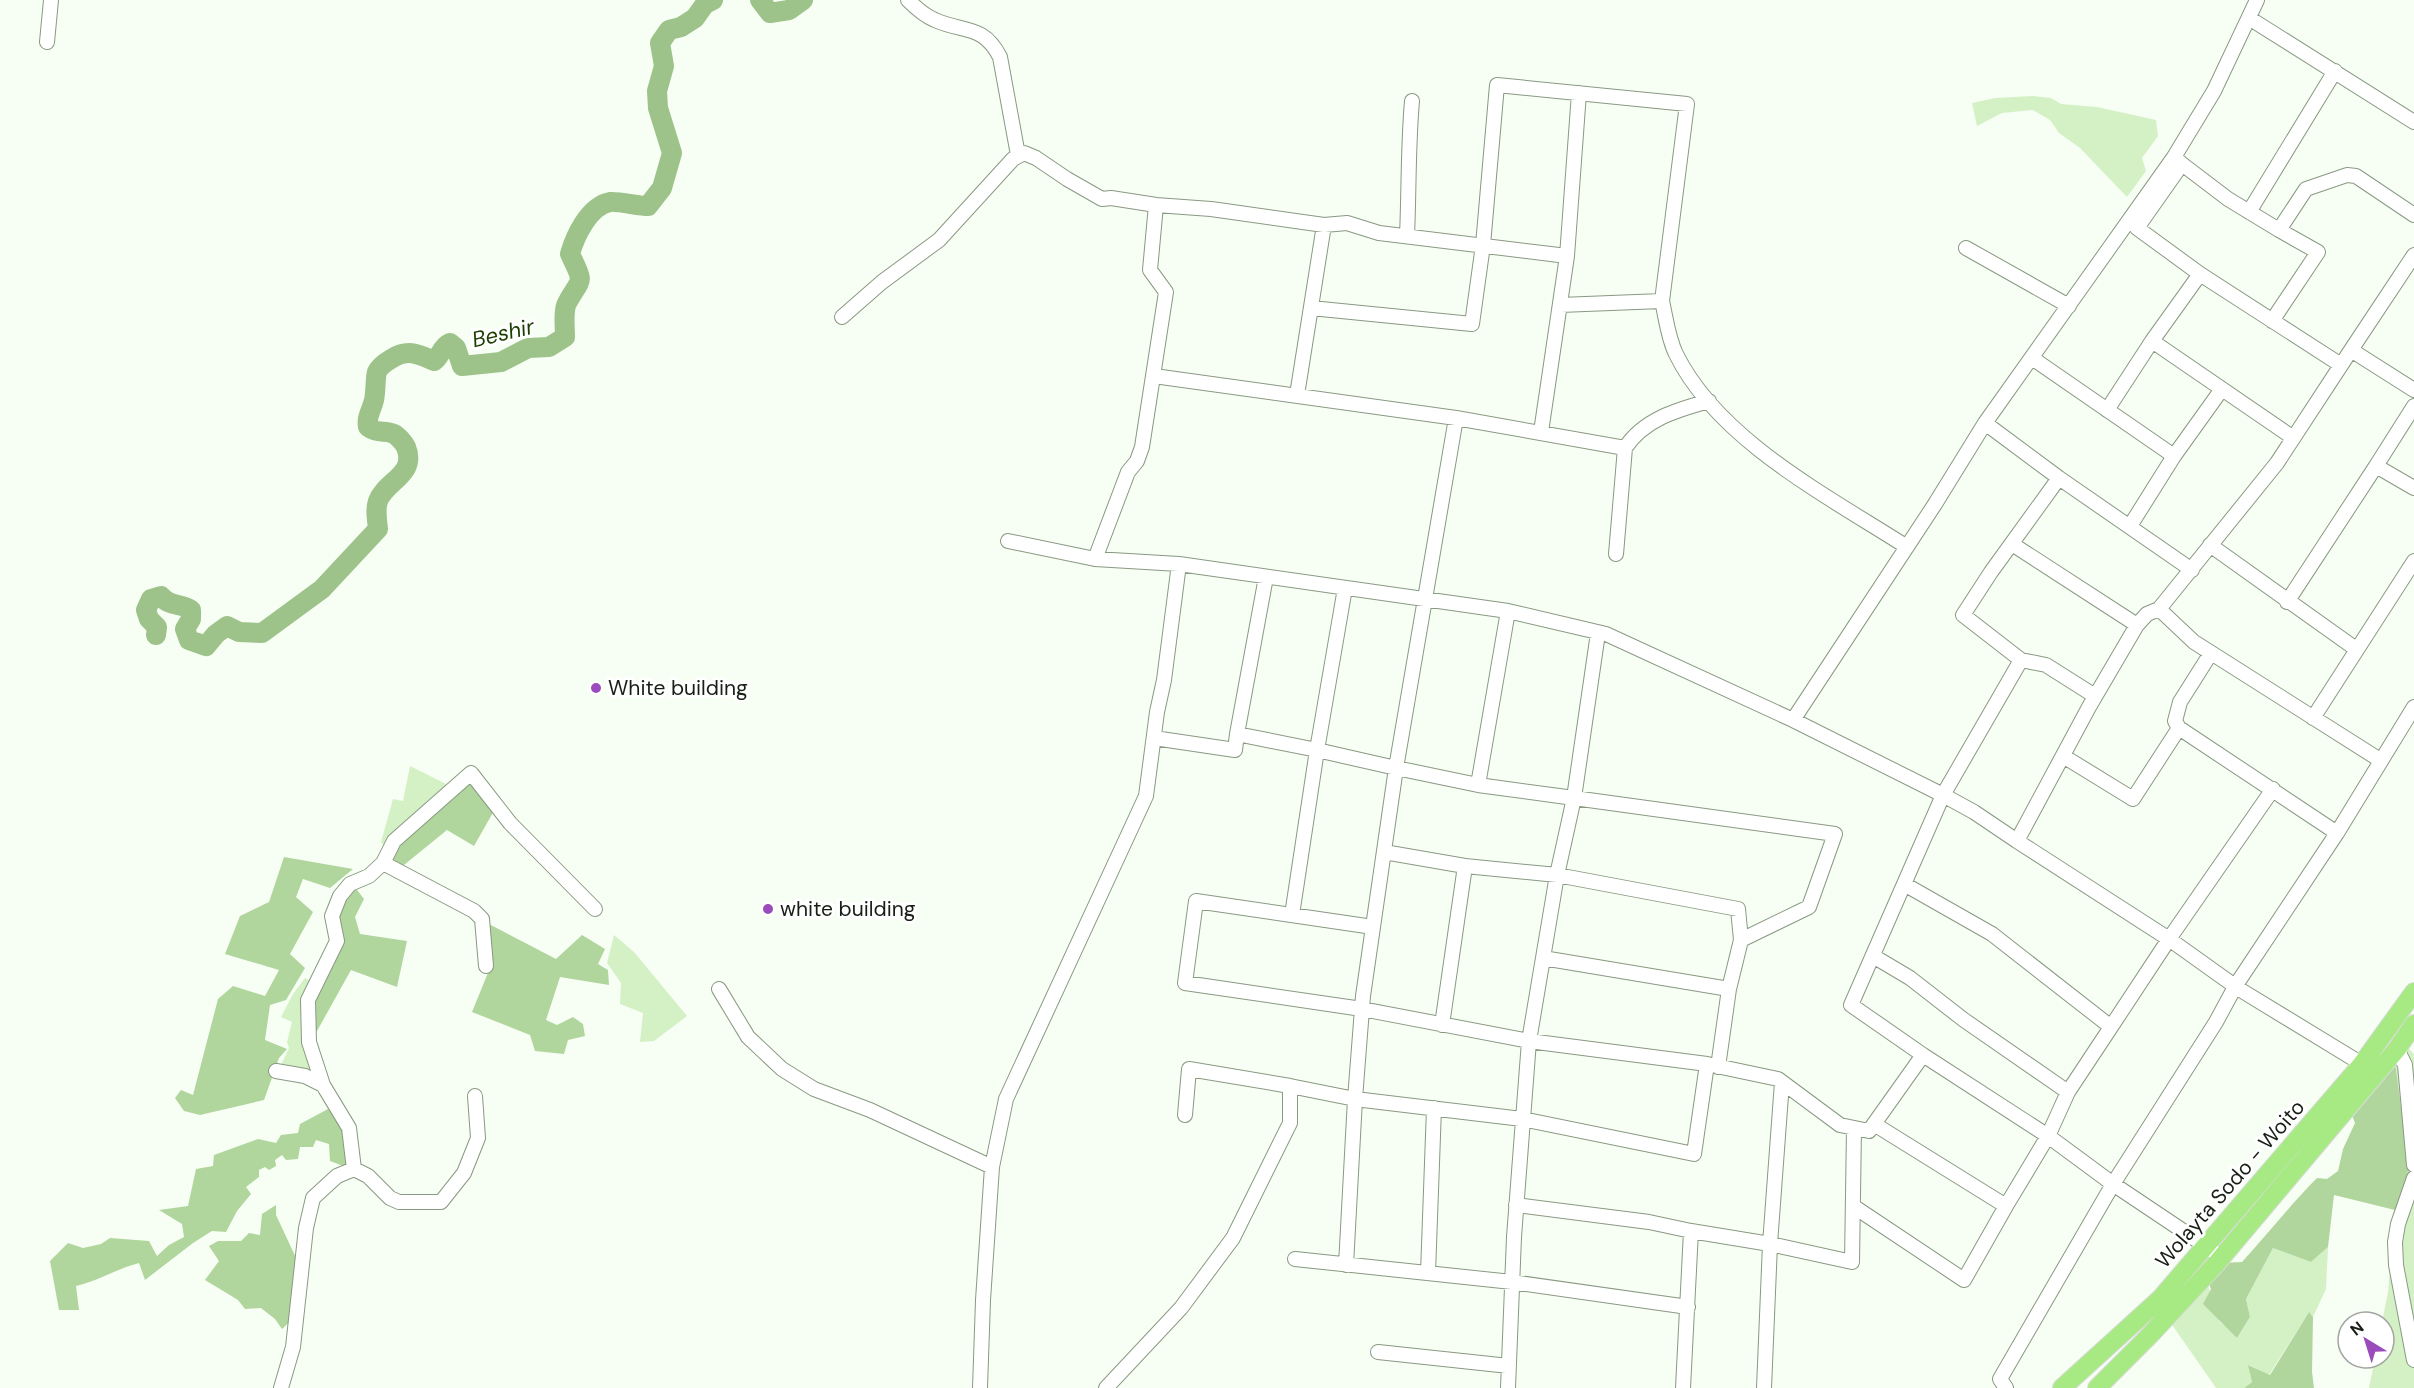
<svg xmlns="http://www.w3.org/2000/svg" width="2414" height="1388" font-family="'DM Sans',sans-serif">
<style>
.green{fill:#d4f1c6}
.forest{fill:#b0d69d}
.lines{fill:none;stroke-linecap:round;stroke-linejoin:round}
.river{stroke:#9dc38a;stroke-width:20}
.minor-casing{stroke:#899982;stroke-width:16}
.highway-casing{stroke:#dadbda;stroke-width:20}
.minor{stroke:#fff;stroke-width:14}
.highway{stroke:#a7e983;stroke-width:18}
.poi-dot{fill:#9b4bbb;stroke:#fff;stroke-width:2}
.labels{text-anchor:middle;dominant-baseline:central;stroke-width:6;stroke-linejoin:round;paint-order:stroke}
.poi-label{font-size:21px;fill:#191f16;stroke:#fff;text-anchor:start}
.street-label{font-size:21px;fill:#191f16;stroke:#fff}
.water-label{font-size:22px;font-style:italic;fill:#1b3d00;stroke:#fff}
</style>
<rect width="100%" height="100%" fill="#f7fef4"/>
<path class="green" d="M 2033,96 L 2051,98 L 2061,104 L 2097,107 L 2156,120 L 2158,136 L 2142,158 L 2146,171 L 2127,197 L 2080,148 L 2059,133 L 2050,120 L 2033,110 L 2002,113 L 1977,126 L 1972,103 L 1995,98 Z
M 410,766 L 450,786 L 386,849 L 381,842 L 393,799 L 403,801 Z
M 614,935 L 634,952 L 687,1016 L 654,1041 L 640,1042 L 643,1013 L 620,1004 L 621,983 L 607,963 Z
M 305,978 L 312,982 L 304,1006 L 318,1079 L 279,1069 L 289,1048 L 287,1042 L 292,1022 L 281,1017 L 293,994 Z
M 2393,1032 L 2414,1054 L 2414,1388 L 2369,1388 L 2375,1358 L 2384,1358 L 2384,1322 L 2382,1322 L 2388,1292 L 2395,1210 L 2405,1188 L 2409,1165 L 2394,1055 L 2381,1045 Z
M 2328,1247 L 2326,1289 L 2313,1317 L 2309,1312 L 2269,1375 L 2249,1365 L 2252,1382 L 2244,1388 L 2216,1388 L 2159,1306 L 2201,1264 L 2220,1322 L 2229,1328 L 2237,1338 L 2250,1317 L 2246,1299 L 2273,1248 L 2311,1262 Z"/>
<path class="forest" d="M 470,777 L 495,809 L 474,846 L 447,830 L 399,869 L 386,862 L 395,843 Z
M 284,857 L 353,869 L 330,888 L 303,879 L 296,897 L 313,912 L 290,954 L 305,968 L 286,1000 L 270,1005 L 265,1040 L 287,1049 L 279,1058 L 264,1100 L 200,1115 L 184,1111 L 175,1098 L 181,1090 L 193,1095 L 218,999 L 233,986 L 265,996 L 279,970 L 225,954 L 240,916 L 269,902 Z
M 354,886 L 364,899 L 355,917 L 360,934 L 407,941 L 397,987 L 351,970 L 312,1040 L 311,999 L 344,936 L 336,915 Z
M 487,923 L 556,959 L 582,935 L 605,949 L 598,964 L 608,970 L 609,985 L 560,977 L 546,1020 L 557,1025 L 573,1017 L 583,1024 L 585,1036 L 568,1040 L 564,1054 L 535,1051 L 530,1035 L 472,1012 L 492,963 Z
M 2381,1045 L 2394,1055 L 2409,1165 L 2405,1188 L 2395,1210 L 2334,1195 L 2328,1247 L 2311,1262 L 2273,1248 L 2246,1299 L 2250,1317 L 2237,1338 L 2203,1304 L 2211,1289 L 2201,1264 L 2242,1262 C 2268,1234 2290,1205 2317,1178 L 2327,1179 L 2338,1171 L 2343,1149 L 2355,1123 L 2350,1110 Z
M 328,1109 L 346,1130 L 353,1160 L 346,1167 L 330,1161 L 329,1144 L 316,1140 L 313,1147 L 300,1147 L 298,1159 L 286,1160 L 282,1155 L 275,1160 L 276,1166 L 269,1170 L 265,1167 L 259,1170 L 259,1177 L 246,1187 L 251,1194 L 237,1211 L 226,1232 L 212,1231 L 193,1243 L 145,1280 L 139,1263 C 116,1269 98,1281 76,1286 L 79,1310 L 59,1310 L 50,1261 L 68,1243 L 83,1248 L 101,1244 L 110,1238 L 149,1241 L 157,1256 L 169,1245 L 184,1237 L 182,1224 L 159,1210 L 188,1206 L 196,1169 L 213,1166 L 214,1155 L 258,1139 L 276,1143 L 281,1135 L 298,1133 L 300,1124 Z
M 276,1205 L 276,1215 L 297,1260 L 294,1318 L 282,1329 L 275,1319 L 261,1308 L 245,1309 L 238,1300 L 205,1280 L 219,1261 L 209,1246 L 218,1241 L 241,1241 L 249,1233 L 260,1235 L 262,1214 Z
M 2309,1312 L 2313,1317 L 2312,1372 L 2314,1388 L 2244,1388 L 2252,1382 L 2248,1365 L 2270,1375 Z"/>
<g class="lines">
<path class="river" d="M 760,0 L 770,13 L 789,10 L 803,0
M 156,635 L 157,627 L 149,619 L 146,610 L 151,599 L 161,596 C 169,607 181,603 191,610 L 191,619 L 185,629 L 189,640 L 206,646 L 216,634 L 227,626 L 239,632 L 262,633 L 322,589 L 378,529 C 377,519 375,510 378,501 C 386,480 417,475 406,447 C 404,443 398,436 394,434 C 384,429 379,435 368,427 C 366,416 372,410 374,400 C 376,392 375,379 377,372 C 379,367 386,362 391,359 C 407,349 417,353 434,361 C 441,356 441,347 450,343 L 456,348 L 462,366 L 501,362 L 528,348 L 549,347 L 565,337 C 565,328 563,311 567,303 C 582,276 585,285 570,254 C 575,236 589,206 610,202 C 618,201 639,206 648,206 L 662,188 L 672,153 L 658,108 L 657,91 L 664,66 L 660,43 L 669,30 L 681,27 L 695,18 L 705,4 L 713,0"/>
<defs>
<path id="minor" d="M 908,0 C 916,8 925,16 935,20 C 964,33 983,24 1000,57 L 1018,155
M 2249,18 L 2414,122
M 47,42 L 51,0
M 2174,157 L 2182,164 L 2137,228 L 2200,274 L 2152,341 L 2292,437
M 2182,164 L 2228,199 L 2279,230 L 2306,189 L 2347,175 L 2356,176 L 2414,215
M 2249,212 L 2335,71
M 1407,236 C 1409,191 1408,146 1412,101
M 1966,248 L 2069,306
M 1567,256 L 1579,93
M 2200,274 L 2341,365
M 1560,305 L 1662,301 C 1666,318 1668,338 1676,354 C 1718,440 1829,497 1907,547
M 1311,308 L 1472,324 L 1483,245 L 1497,85 L 1687,104 L 1662,301
M 842,317 L 882,282 L 939,240 L 1013,159 L 1024,153 L 1036,158 L 1067,179 L 1102,199 L 1111,198 L 1156,205 L 1211,209 L 1324,225 L 1347,223 L 1379,233 L 1567,256 L 1541,432
M 2272,321 L 2318,252 L 2279,230
M 2351,350 L 2414,255
M 2032,358 L 2174,456
M 1154,376 L 1456,418 L 1625,448
M 1297,395 L 1324,225
M 2107,410 L 2152,341
M 1985,423 L 2059,478 L 2192,570
M 2376,466 L 2414,406
M 2130,526 L 2174,456 L 2222,389
M 2012,544 L 2137,625
M 2210,545 L 2356,649
M 1616,554 L 1625,448 C 1644,419 1677,410 1709,401
M 1095,559 L 1128,472 L 1137,461 L 1142,447 L 1166,292 L 1150,270 L 1156,205
M 2287,602 L 2376,466 L 2414,488
M 2159,609 L 2147,614 L 2137,625 L 2089,707 L 2017,841 L 2169,939 L 2239,989 L 2362,1064
M 1508,611 L 1606,634 L 1793,720 L 1935,504 L 1985,423 L 2174,157 L 2214,91 L 2257,0
M 2211,653 L 2180,702 L 2175,721 L 2179,728 L 2337,833
M 2021,660 L 2046,665 L 2095,696
M 2313,718 L 2414,561
M 1237,734 L 1266,577
M 1154,738 L 1235,750 L 1237,734 L 1317,750 L 1345,588
M 2063,756 L 2133,799 L 2179,728
M 2380,760 L 2194,642 L 2159,609 L 2277,463 L 2351,350 L 2414,390
M 1478,785 L 1574,798 L 1557,875 L 1529,1041 L 1514,1237 L 1508,1388
M 2017,841 L 1974,812 L 1943,795 L 2021,660 L 1963,615 L 1991,572 L 2059,478
M 1384,852 L 1465,866 L 1442,1025
M 383,863 L 474,911 L 482,919 L 486,966
M 1465,866 L 1557,875 L 1738,909 L 1741,940
M 1904,884 L 1992,934 L 2111,1027 L 2068,1092
M 1292,915 L 1317,750 L 1396,768 L 1456,418
M 1873,956 L 1910,978 L 1964,1020 L 2068,1092 L 2048,1136 L 2113,1184 L 2216,1022 L 2236,985 L 2337,833 L 2414,707
M 1543,958 L 1729,989 L 1741,940 L 1809,907 L 1835,834 L 1574,798 L 1598,633
M 719,989 L 748,1037 L 782,1069 L 814,1089 L 870,1110 L 992,1167
M 2111,1027 L 2169,939 L 2273,789
M 2397,1049 L 2405,1065 L 2414,1165
M 1923,1055 L 2048,1136 L 2006,1206
M 1707,1064 L 1778,1079 L 1840,1125 L 1869,1131 L 1923,1055 L 1851,1005 L 1943,795 L 1793,720
M 1718,1067 L 1729,989
M 276,1071 L 305,1076 L 323,1085
M 1185,1115 L 1189,1069 L 1290,1086
M 354,1169 L 368,1176 L 390,1198 L 399,1202 L 441,1202 L 464,1173 L 478,1138 L 475,1096
M 2414,1178 L 2398,1224 L 2395,1242 L 2396,1265 L 2414,1360
M 1516,1205 L 1649,1222 L 1691,1231
M 1853,1206 L 1964,1280 L 2006,1206 L 1874,1124
M 1295,1259 L 1512,1282 L 1688,1307
M 1346,1265 L 1355,1099 L 1522,1119 L 1694,1154 L 1707,1064 L 1529,1041 L 1362,1009 L 1185,983 L 1196,901 L 1373,927
M 1428,1273 L 1434,1108
M 1378,1352 L 1509,1366
M 281,1388 L 293,1347 L 306,1228 L 313,1198 L 337,1176 L 354,1169 L 349,1128 L 323,1085 L 309,1042 L 308,1000 L 337,941 L 332,916 L 340,896 L 350,884 L 369,876 L 383,863 L 394,841 L 471,773 L 510,823 L 595,909
M 980,1388 L 983,1300 L 992,1167 L 1006,1099 L 1146,796 L 1157,712 L 1164,680 L 1179,564 L 1095,559 L 1008,541
M 1106,1388 L 1181,1308 L 1233,1238 L 1290,1123 L 1290,1086 L 1355,1099 L 1363,996 L 1396,768 L 1478,785 L 1508,611 L 1179,564
M 1683,1388 L 1691,1231 L 1770,1244 L 1852,1262 L 1854,1128
M 1764,1388 L 1770,1244 L 1782,1082
M 2006,1388 L 2000,1379 L 2113,1184 L 2213,1251"/>
<path id="highway" d="M 2062,1388 L 2160,1299 L 2362,1064 L 2414,992
M 2097,1388 L 2150,1335 L 2216,1264 L 2397,1049 L 2414,1024"/>
</defs>
<use href="#minor" class="minor-casing"/>
<use href="#highway" class="highway-casing"/>
<use href="#minor" class="minor"/>
<use href="#highway" class="highway"/>
</g>
<g class="poi-dot">
<circle cx="596" cy="688" r="6"/>
<circle cx="768" cy="909" r="6"/>
</g>
<g class="labels">
<g class="poi-label">
<text x="608" y="688">White building</text>
<text x="780" y="909">white building</text>
</g>
<g class="street-label">
<text transform="translate(2230 1184) rotate(-49)">Wolayta Sodo - Woito</text>
</g>
<g class="water-label">
<text transform="translate(503 333) rotate(-13)">Beshir</text>
</g>
</g>
<g transform="translate(2366 1340) rotate(322)"><circle r="28" fill="#ffffff" stroke="#a3a5a2" stroke-width="1.5"/>
<path d="M0-4.5L10 22L0 15L-10 22Z" fill="#9b4bbb"/>
<text y="-9" font-size="16" font-weight="bold" text-anchor="middle" fill="#191f16">N</text>
</g>
</svg>
